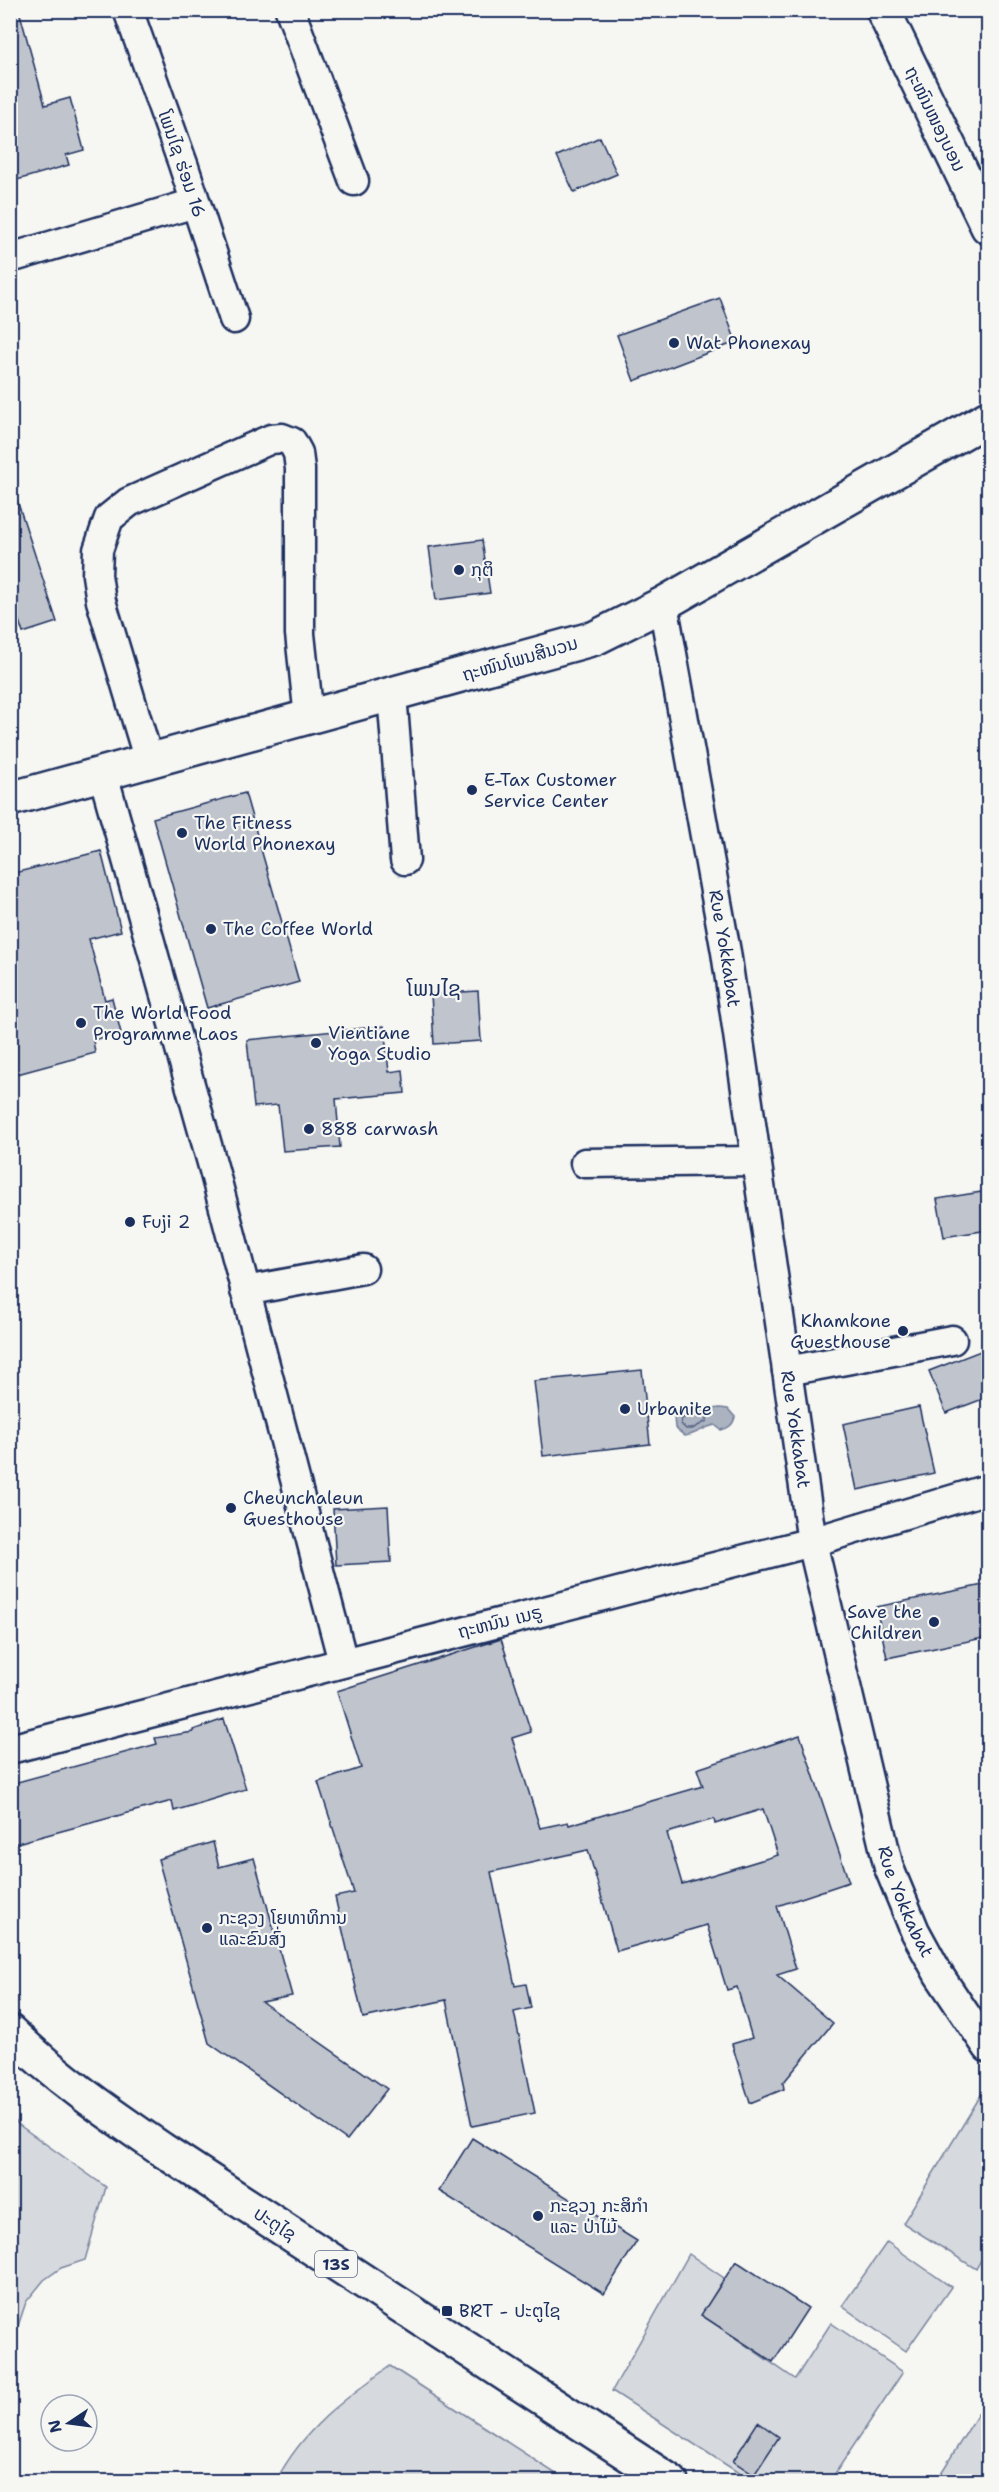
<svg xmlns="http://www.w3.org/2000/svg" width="999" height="2492" font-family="'Shantell Sans','Noto Sans Lao',sans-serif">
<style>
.green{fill:#d6d9dd;stroke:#78849e;stroke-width:1.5}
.water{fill:#abb2c0;stroke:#717e99;stroke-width:1.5}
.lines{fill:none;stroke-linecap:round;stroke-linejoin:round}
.shore{stroke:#556385;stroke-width:1.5}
.building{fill:#c0c4cd;stroke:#1b2f5e;stroke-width:1.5;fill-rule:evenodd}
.street-casing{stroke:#1b2f5e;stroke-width:33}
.secondary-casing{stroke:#1b2f5e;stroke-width:38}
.highway-casing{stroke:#1b2f5e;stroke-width:38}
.street{stroke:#f6f6f2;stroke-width:28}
.secondary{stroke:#f6f6f2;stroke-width:33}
.highway{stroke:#f6f6f2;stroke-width:33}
.poi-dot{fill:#1b2f5e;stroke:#f6f6f2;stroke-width:2}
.labels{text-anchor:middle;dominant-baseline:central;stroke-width:4.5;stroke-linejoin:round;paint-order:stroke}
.shield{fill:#f6f6f2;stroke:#5d6b8a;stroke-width:1.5}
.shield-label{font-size:16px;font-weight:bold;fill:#1b2f5e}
.street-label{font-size:18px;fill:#1b2f5e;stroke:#f6f6f2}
.poi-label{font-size:18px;fill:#1b2f5e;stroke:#f6f6f2;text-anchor:start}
.quarter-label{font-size:21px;fill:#1b2f5e;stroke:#f6f6f2}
</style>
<rect width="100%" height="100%" fill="#f6f6f2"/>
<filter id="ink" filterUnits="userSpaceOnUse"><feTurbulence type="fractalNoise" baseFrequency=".0167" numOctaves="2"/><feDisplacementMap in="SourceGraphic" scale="12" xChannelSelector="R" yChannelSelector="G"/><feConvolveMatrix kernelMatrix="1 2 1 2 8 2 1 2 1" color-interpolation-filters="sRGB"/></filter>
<g filter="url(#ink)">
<path class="green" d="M 986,2087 L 988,2090 L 988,2247 L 976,2269 L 903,2223 Z
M 11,2116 L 19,2125 L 106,2187 L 85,2260 L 61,2268 L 44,2280 L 26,2302 L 14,2338 L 13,2367 L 11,2370 Z
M 887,2242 L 951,2287 L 906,2351 L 842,2306 Z
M 689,2254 L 724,2278 L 702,2315 L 795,2379 L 831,2323 L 903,2372 L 830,2481 L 751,2481 L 612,2391 Z
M 390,2366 L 567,2481 L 276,2481 C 303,2429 343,2400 390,2366 Z
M 988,2398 L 988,2481 L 936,2481 Z"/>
<path class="water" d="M 720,1408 L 728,1409 L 735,1417 C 733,1425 729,1428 721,1430 L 715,1425 C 704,1427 696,1435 685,1436 L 675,1428 L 674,1417 L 676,1413 Z"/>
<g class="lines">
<path class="shore" d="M 704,1416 L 707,1417 L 707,1421 L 692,1429 L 686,1429 L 681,1424 L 682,1418 Z"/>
</g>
<path class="building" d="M 10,10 L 19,10 L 45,105 L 70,98 L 84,150 L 66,155 L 69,165 L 10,182 Z
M 600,137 L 617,174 L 574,192 L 557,156 Z
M 720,298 L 736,342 L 634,381 L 617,335 Z
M 15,494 L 57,622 L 23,633 L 10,594 L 10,495 Z
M 482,540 L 490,593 L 436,600 L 429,547 Z
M 245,793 L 299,982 L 207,1008 L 153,818 Z
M 101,851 L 121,931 L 89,939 L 105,1000 L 112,998 L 121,1033 L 93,1040 L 95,1053 L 10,1076 L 10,874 Z
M 478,991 L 481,1041 L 434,1044 L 431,994 Z
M 384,1026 L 389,1072 L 403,1070 L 405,1093 L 336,1099 L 340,1147 L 283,1151 L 278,1105 L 254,1107 L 247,1040 Z
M 988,1191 L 988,1230 L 944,1237 L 937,1199 Z
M 988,1348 L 988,1397 L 946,1413 L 929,1371 Z
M 642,1370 L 650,1444 L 543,1456 L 534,1381 Z
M 919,1407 L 934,1473 L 857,1490 L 843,1424 Z
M 388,1506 L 391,1562 L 336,1565 L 333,1509 Z
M 988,1584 L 988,1637 L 887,1658 L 876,1607 Z
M 501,1639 L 531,1732 L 512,1738 L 540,1828 L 568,1822 L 569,1825 L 703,1786 L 697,1769 L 800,1735 L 849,1882 L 777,1906 L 796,1969 L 777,1975 L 833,2023 L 783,2083 L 784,2089 L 750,2103 L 732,2044 L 752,2038 L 737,1987 L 727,1990 L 707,1925 L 617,1951 L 588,1850 L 491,1872 L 515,1986 L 526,1984 L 531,2008 L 514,2012 L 535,2113 L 472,2126 L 446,2000 L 363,2018 L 335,1897 L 354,1893 L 318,1782 L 361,1768 L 337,1691 ZM 763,1809 L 778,1855 L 682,1884 L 667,1833 L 714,1819 L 715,1824 Z
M 224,1719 L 246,1789 L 174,1811 L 172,1801 L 10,1845 L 10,1784 L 157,1744 L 155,1738 L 193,1732 L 193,1730 Z
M 213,1842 L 219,1867 L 254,1858 L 292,1996 L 262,2002 L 387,2089 L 347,2140 L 209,2043 L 158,1859 Z
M 472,2138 L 637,2241 L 604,2294 L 439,2191 Z
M 736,2261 L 808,2308 L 773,2362 L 701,2315 Z
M 758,2422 L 779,2437 L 754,2475 L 733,2461 Z"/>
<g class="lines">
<defs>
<g id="street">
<path d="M 128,10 L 183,164 L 234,319"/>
<path d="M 290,10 L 354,181"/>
<path d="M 17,256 L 195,203"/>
<path id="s1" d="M 663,604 L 726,952 L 812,1542 L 889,1868 L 915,1931 L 939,1975 L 988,2048"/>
<path d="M 392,694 L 405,860"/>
<path d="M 149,761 L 101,601 L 97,575 L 98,550 L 109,518 L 129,502 L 271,439 L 282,438 L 292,442 L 298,453 L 300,469 L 300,634 L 309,718"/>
<path d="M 103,774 L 214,1170 L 343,1662"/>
<path d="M 585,1163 L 756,1161"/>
<path d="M 245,1291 L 363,1269"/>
<path d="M 787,1371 L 952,1340"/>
<path d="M 10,1749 L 812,1542 L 988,1489"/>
</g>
<path id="secondary" d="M 883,10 L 988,227
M 10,799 L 595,638 L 663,604 L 988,418"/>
<path id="highway" d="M 10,2032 C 57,2078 110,2114 164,2151 L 671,2482"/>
</defs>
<use href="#street" class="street-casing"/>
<use href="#secondary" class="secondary-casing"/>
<use href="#highway" class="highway-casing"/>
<use href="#street" class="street"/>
<use href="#secondary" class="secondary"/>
<use href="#highway" class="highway"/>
</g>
</g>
<g class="poi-dot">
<circle cx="674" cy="343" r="6"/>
<circle cx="459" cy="570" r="6"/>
<circle cx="472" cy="790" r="6"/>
<circle cx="182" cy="833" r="6"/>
<circle cx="211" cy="929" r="6"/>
<circle cx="81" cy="1023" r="6"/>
<circle cx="316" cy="1043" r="6"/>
<circle cx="309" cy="1129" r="6"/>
<circle cx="130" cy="1222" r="6"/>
<circle cx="903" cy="1331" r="6"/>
<circle cx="625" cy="1409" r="6"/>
<circle cx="231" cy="1508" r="6"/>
<circle cx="934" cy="1622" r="6"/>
<circle cx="207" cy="1928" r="6"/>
<circle cx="538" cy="2216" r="6"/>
<rect x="441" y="2305" width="12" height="12" rx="3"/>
</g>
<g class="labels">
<rect class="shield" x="315" y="2251" width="42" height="26" rx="4.5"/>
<g class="shield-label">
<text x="336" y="2264">13S</text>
</g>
<g class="street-label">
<text transform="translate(935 119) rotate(64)">ຖະໜົນໜອງບອນ</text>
<text transform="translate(182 164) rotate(71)">ໂພນໄຊ ຮ່ອມ 16</text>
<text transform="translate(520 659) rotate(-16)">ຖະໜົນໂພນສີນວນ</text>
<text stroke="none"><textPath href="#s1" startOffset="350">Rue Yokkabat</textPath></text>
<text stroke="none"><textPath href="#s1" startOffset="836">Rue Yokkabat</textPath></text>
<text transform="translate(500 1622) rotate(-14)">ຖະຫນົນ ເນຣູ</text>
<text stroke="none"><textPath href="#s1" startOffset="1322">Rue Yokkabat</textPath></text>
<text transform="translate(275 2224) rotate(33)">ປະຕູໄຊ</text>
</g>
<g class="poi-label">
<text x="686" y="343">Wat Phonexay</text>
<text x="471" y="570">ກຸຕິ</text>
<text x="484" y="780">E-Tax Customer<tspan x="484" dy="21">Service Center</tspan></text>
<text x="194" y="823">The Fitness<tspan x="194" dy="21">World Phonexay</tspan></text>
<text x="223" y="929">The Coffee World</text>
<text x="93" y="1013">The World Food<tspan x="93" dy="21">Programme Laos</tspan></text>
<text x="328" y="1033">Vientiane<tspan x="328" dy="21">Yoga Studio</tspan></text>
<text x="321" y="1129">888 carwash</text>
<text x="142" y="1222">Fuji 2</text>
<text x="891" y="1321" text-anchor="end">Khamkone<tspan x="891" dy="21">Guesthouse</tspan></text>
<text x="637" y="1409">Urbanite</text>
<text x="243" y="1498">Cheunchaleun<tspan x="243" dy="21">Guesthouse</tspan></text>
<text x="922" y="1612" text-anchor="end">Save the<tspan x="922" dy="21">Children</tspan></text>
<text x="219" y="1918">ກະຊວງ ໂຍທາທິການ<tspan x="219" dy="21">ແລະຂົນສົ່ງ</tspan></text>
<text x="550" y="2206">ກະຊວງ ກະສິກຳ<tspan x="550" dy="21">ແລະ ປ່າໄມ້</tspan></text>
<text x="459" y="2311">BRT - ປະຕູໄຊ</text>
</g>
<g class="quarter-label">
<text x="434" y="989">ໂພນໄຊ</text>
</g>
</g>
<rect width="999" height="2492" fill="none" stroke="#f6f6f2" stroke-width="36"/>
<rect x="18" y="18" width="963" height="2456" fill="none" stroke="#1b2f5e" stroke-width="2" filter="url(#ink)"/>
<g transform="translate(69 2423) rotate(257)"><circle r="28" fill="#f6f6f2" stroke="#9ea6b7" stroke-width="1.5"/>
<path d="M0-4.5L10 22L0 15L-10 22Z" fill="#1b2f5e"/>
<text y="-9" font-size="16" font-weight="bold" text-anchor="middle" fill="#1b2f5e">N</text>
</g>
</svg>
